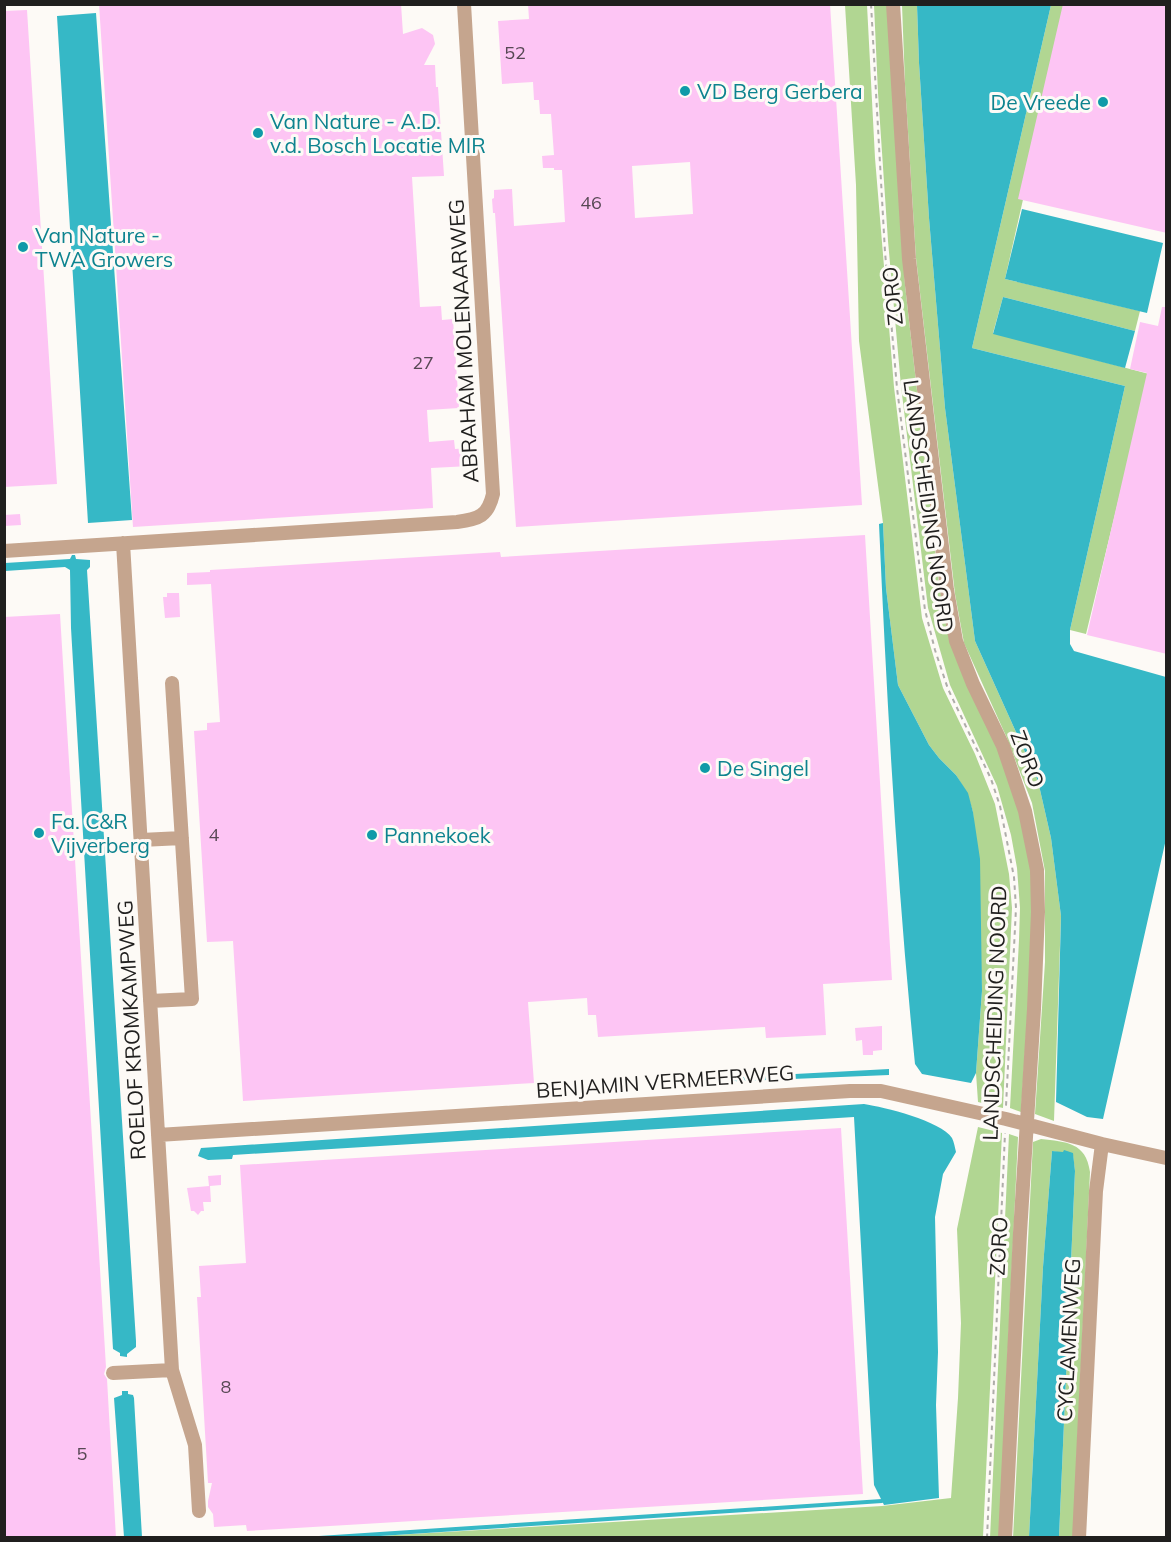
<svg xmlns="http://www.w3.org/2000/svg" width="1171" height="1542" font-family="Mulish,sans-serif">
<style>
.green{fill:#b1d692}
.water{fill:#36b8c6}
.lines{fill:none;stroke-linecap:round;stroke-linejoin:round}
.stream{stroke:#36b8c6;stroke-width:4}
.building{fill:#fdc5f4;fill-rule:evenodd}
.path{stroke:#afadaa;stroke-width:2;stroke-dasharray:4.5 4.5;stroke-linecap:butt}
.minor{stroke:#c5a58e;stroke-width:14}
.culture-dot{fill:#0f9aa8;stroke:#fdfaf6;stroke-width:2}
.labels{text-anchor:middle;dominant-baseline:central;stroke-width:6;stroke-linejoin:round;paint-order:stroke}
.number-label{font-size:18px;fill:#574854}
.culture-label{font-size:21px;fill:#0d838f;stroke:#fdfaf6;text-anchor:start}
.street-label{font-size:21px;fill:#201f1e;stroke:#fdfaf6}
</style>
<rect width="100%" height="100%" fill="#fdfaf6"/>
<path class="green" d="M 845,5 L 867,5 L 875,158 L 894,387 L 922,618 L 943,688 L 975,754 L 995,804 L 1009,874 L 1012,908 L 1003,1108 L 978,1102 L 976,1073 L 982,991 L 973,812 L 967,793 L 956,775 L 939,758 L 929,745 L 898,685 L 886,588 L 883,523 L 859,341 L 856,185 Z
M 874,5 L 887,5 L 905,285 L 939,584 L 946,623 L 1003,759 L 1029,843 L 1034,915 L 1021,1112 L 1010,1108 L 1019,940 L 1020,908 L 1017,868 L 1011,835 L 997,786 L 950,685 L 928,608 L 901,386 L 888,241 L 878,93 Z
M 902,5 L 917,5 L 919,63 L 929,218 L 945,408 L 975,641 L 1038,781 L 1051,838 L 1061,916 L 1054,1121 L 1035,1114 L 1045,962 L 1045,871 L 1032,803 L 1006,736 L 964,643 L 955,594 L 916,258 L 905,84 Z
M 1051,5 L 1067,5 L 1005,279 L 1140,311 L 1135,331 L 1003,297 L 993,333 L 1149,374 L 1086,634 L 1070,630 L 1125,386 L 972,348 Z
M 978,1127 L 1002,1133 L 983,1537 L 361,1537 L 882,1506 L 951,1498 L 958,1398 L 961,1323 L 957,1229 Z
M 1009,1134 L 1018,1137 L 999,1537 L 990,1538 Z
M 1041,1139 C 1066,1142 1086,1142 1090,1172 L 1073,1537 L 1059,1537 L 1075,1171 L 1073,1155 L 1052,1151 L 1043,1267 L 1029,1537 L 1013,1538 L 1033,1142 Z"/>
<path class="water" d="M 917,5 L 1051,5 L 972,348 L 1125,386 L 1070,630 L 1070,644 L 1074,651 L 1166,677 L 1166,839 L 1103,1119 L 1087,1117 L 1056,1102 L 1061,916 L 1051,838 L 1038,781 L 975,641 L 945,408 L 929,218 L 919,63 Z
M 96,13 L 132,520 L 88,523 L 57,16 Z
M 1022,209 L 1163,243 L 1147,313 L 1005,279 Z
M 1003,297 L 1135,331 L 1125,368 L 993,334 Z
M 883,523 L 886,588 L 898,685 L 929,745 L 939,758 L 956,775 L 968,793 L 973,812 L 980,859 L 982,991 L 976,1073 L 971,1083 L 922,1074 L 915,1064 C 897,885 887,704 879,524 Z
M 72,555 L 75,555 L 76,559 L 90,560 L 90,567 L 87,570 L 136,1341 L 136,1347 L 127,1354 L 127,1357 L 120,1356 L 120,1353 L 113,1349 L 71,628 L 70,570 L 65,567 L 5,571 L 5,563 L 70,559 Z
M 889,1069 L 889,1075 L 717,1082 L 717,1078 Z
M 864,1104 C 884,1107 941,1121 952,1138 C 954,1142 955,1148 956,1152 L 943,1174 L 935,1217 L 938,1352 L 936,1405 L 939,1498 L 884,1505 L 874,1485 L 854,1117 L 233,1155 L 232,1159 L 208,1160 L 198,1156 L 201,1148 Z
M 1064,1150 L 1073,1153 L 1075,1171 L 1059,1537 L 1029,1537 L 1043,1267 L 1052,1151 L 1063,1152 Z
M 122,1391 L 128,1391 L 128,1394 L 133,1395 L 134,1398 L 142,1537 L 124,1537 L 114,1398 L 122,1395 Z"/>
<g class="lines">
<path class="stream" d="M 319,1538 L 882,1501"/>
</g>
<path class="building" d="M 99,4 L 401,4 L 403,34 L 422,28 L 433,35 L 435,44 L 424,65 L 435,65 L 436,87 L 438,87 L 444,176 L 412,177 L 420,307 L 441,306 L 442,320 L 453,319 L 459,408 L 427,410 L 429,442 L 454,440 L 455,449 L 468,448 L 470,466 L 431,468 L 433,508 L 133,527 Z
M 528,4 L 830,4 L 862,505 L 516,527 L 495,213 L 493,213 L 492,199 L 494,198 L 494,190 L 512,189 L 514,226 L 565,222 L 562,170 L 554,170 L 554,168 L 543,168 L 542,156 L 554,155 L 551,114 L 540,114 L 539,100 L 534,100 L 533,82 L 502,84 L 498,21 L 529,19 ZM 690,162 L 693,214 L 635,218 L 632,166 Z
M 1063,4 L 1167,4 L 1167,233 L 1018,199 Z
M 27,10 L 57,484 L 4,487 L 4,11 Z
M 1162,307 L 1167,307 L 1167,654 L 1087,635 L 1147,373 L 1130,369 L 1140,322 L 1158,326 Z
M 20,514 L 21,525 L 4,526 L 4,515 Z
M 865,535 L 892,980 L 823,984 L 826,1035 L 766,1038 L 765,1027 L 598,1037 L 596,1015 L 588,1015 L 587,998 L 528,1002 L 534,1083 L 243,1101 L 233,941 L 207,942 L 194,731 L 207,730 L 207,723 L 220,722 L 211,584 L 187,585 L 187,573 L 210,572 L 210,570 L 500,552 L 501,557 Z
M 167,593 L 179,593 L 180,617 L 165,618 L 163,597 L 167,597 Z
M 60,614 L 106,1367 L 104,1374 L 107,1379 L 116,1538 L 4,1538 L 4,617 Z
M 882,1026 L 882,1050 L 873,1051 L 873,1055 L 863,1055 L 862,1040 L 856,1041 L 855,1028 Z
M 841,1128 L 863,1494 L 247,1531 L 246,1525 L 214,1527 L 213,1514 L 208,1507 L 208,1501 L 212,1483 L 208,1483 L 197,1297 L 201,1297 L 199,1266 L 246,1263 L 240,1165 Z
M 221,1175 L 221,1185 L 210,1186 L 211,1202 L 203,1202 L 204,1211 L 201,1211 L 198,1215 L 194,1211 L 191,1211 L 187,1188 L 209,1186 L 208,1176 Z"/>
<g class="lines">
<path class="path" d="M 871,4 L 885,252 L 897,388 L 925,610 L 935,650 L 948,689 L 991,779 L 1000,806 L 1014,877 L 1016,908 L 1006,1106
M 987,1538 L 1005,1133"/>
<path class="minor" d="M 893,4 L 909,259 L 947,590 L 956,641 L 973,684 L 1003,746 L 1025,811 L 1037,870 L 1038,912 L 1034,1009 L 1020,1233 L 1005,1538
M 123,543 L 172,1370 L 195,1445 L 199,1511
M 4,551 L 457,522 C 479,519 488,516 493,494 L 464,4
M 141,840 L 182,838
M 150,1001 L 192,999 L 172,683
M 158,1135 L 850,1091 L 881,1091 L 1006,1119 L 1102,1144 L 1166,1158
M 113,1373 L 172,1370
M 1079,1538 L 1096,1191 L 1102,1144"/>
</g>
<g class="culture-dot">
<circle cx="685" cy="91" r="6"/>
<circle cx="1103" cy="102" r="6"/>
<circle cx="258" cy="133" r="6"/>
<circle cx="23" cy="247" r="6"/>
<circle cx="705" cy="768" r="6"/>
<circle cx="39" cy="833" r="6"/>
<circle cx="372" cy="835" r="6"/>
</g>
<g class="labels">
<g class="number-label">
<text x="515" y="52">52</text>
<text x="591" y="202">46</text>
<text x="423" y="362">27</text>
<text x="214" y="834">4</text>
<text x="226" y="1386">8</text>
<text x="82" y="1453">5</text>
</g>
<g class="culture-label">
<text x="697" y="91">VD Berg Gerbera</text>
<text x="1091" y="102" text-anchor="end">De Vreede</text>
<text x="270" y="121">Van Nature - A.D.<tspan x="270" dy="24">v.d. Bosch Locatie MIR</tspan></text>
<text x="35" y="235">Van Nature -<tspan x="35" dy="24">TWA Growers</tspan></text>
<text x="717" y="768">De Singel</text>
<text x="51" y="821">Fa. C&amp;R<tspan x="51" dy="24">Vijverberg</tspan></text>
<text x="384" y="835">Pannekoek</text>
</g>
<g class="street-label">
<text transform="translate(892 296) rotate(-96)">ZORO</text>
<text transform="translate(463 341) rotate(-93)">ABRAHAM MOLENAARWEG</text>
<text transform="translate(929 506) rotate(82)">LANDSCHEIDING NOORD</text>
<text transform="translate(1028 759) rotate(69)">ZORO</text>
<text transform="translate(994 1013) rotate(-88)">LANDSCHEIDING NOORD</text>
<text transform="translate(131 1030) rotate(-93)">ROELOF KROMKAMPWEG</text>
<text transform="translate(665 1081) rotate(-4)">BENJAMIN VERMEERWEG</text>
<text transform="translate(998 1246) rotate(-87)">ZORO</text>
<text transform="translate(1068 1340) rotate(-87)">CYCLAMENWEG</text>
</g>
</g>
<rect width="1171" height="1542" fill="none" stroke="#201f1e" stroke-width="12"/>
</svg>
